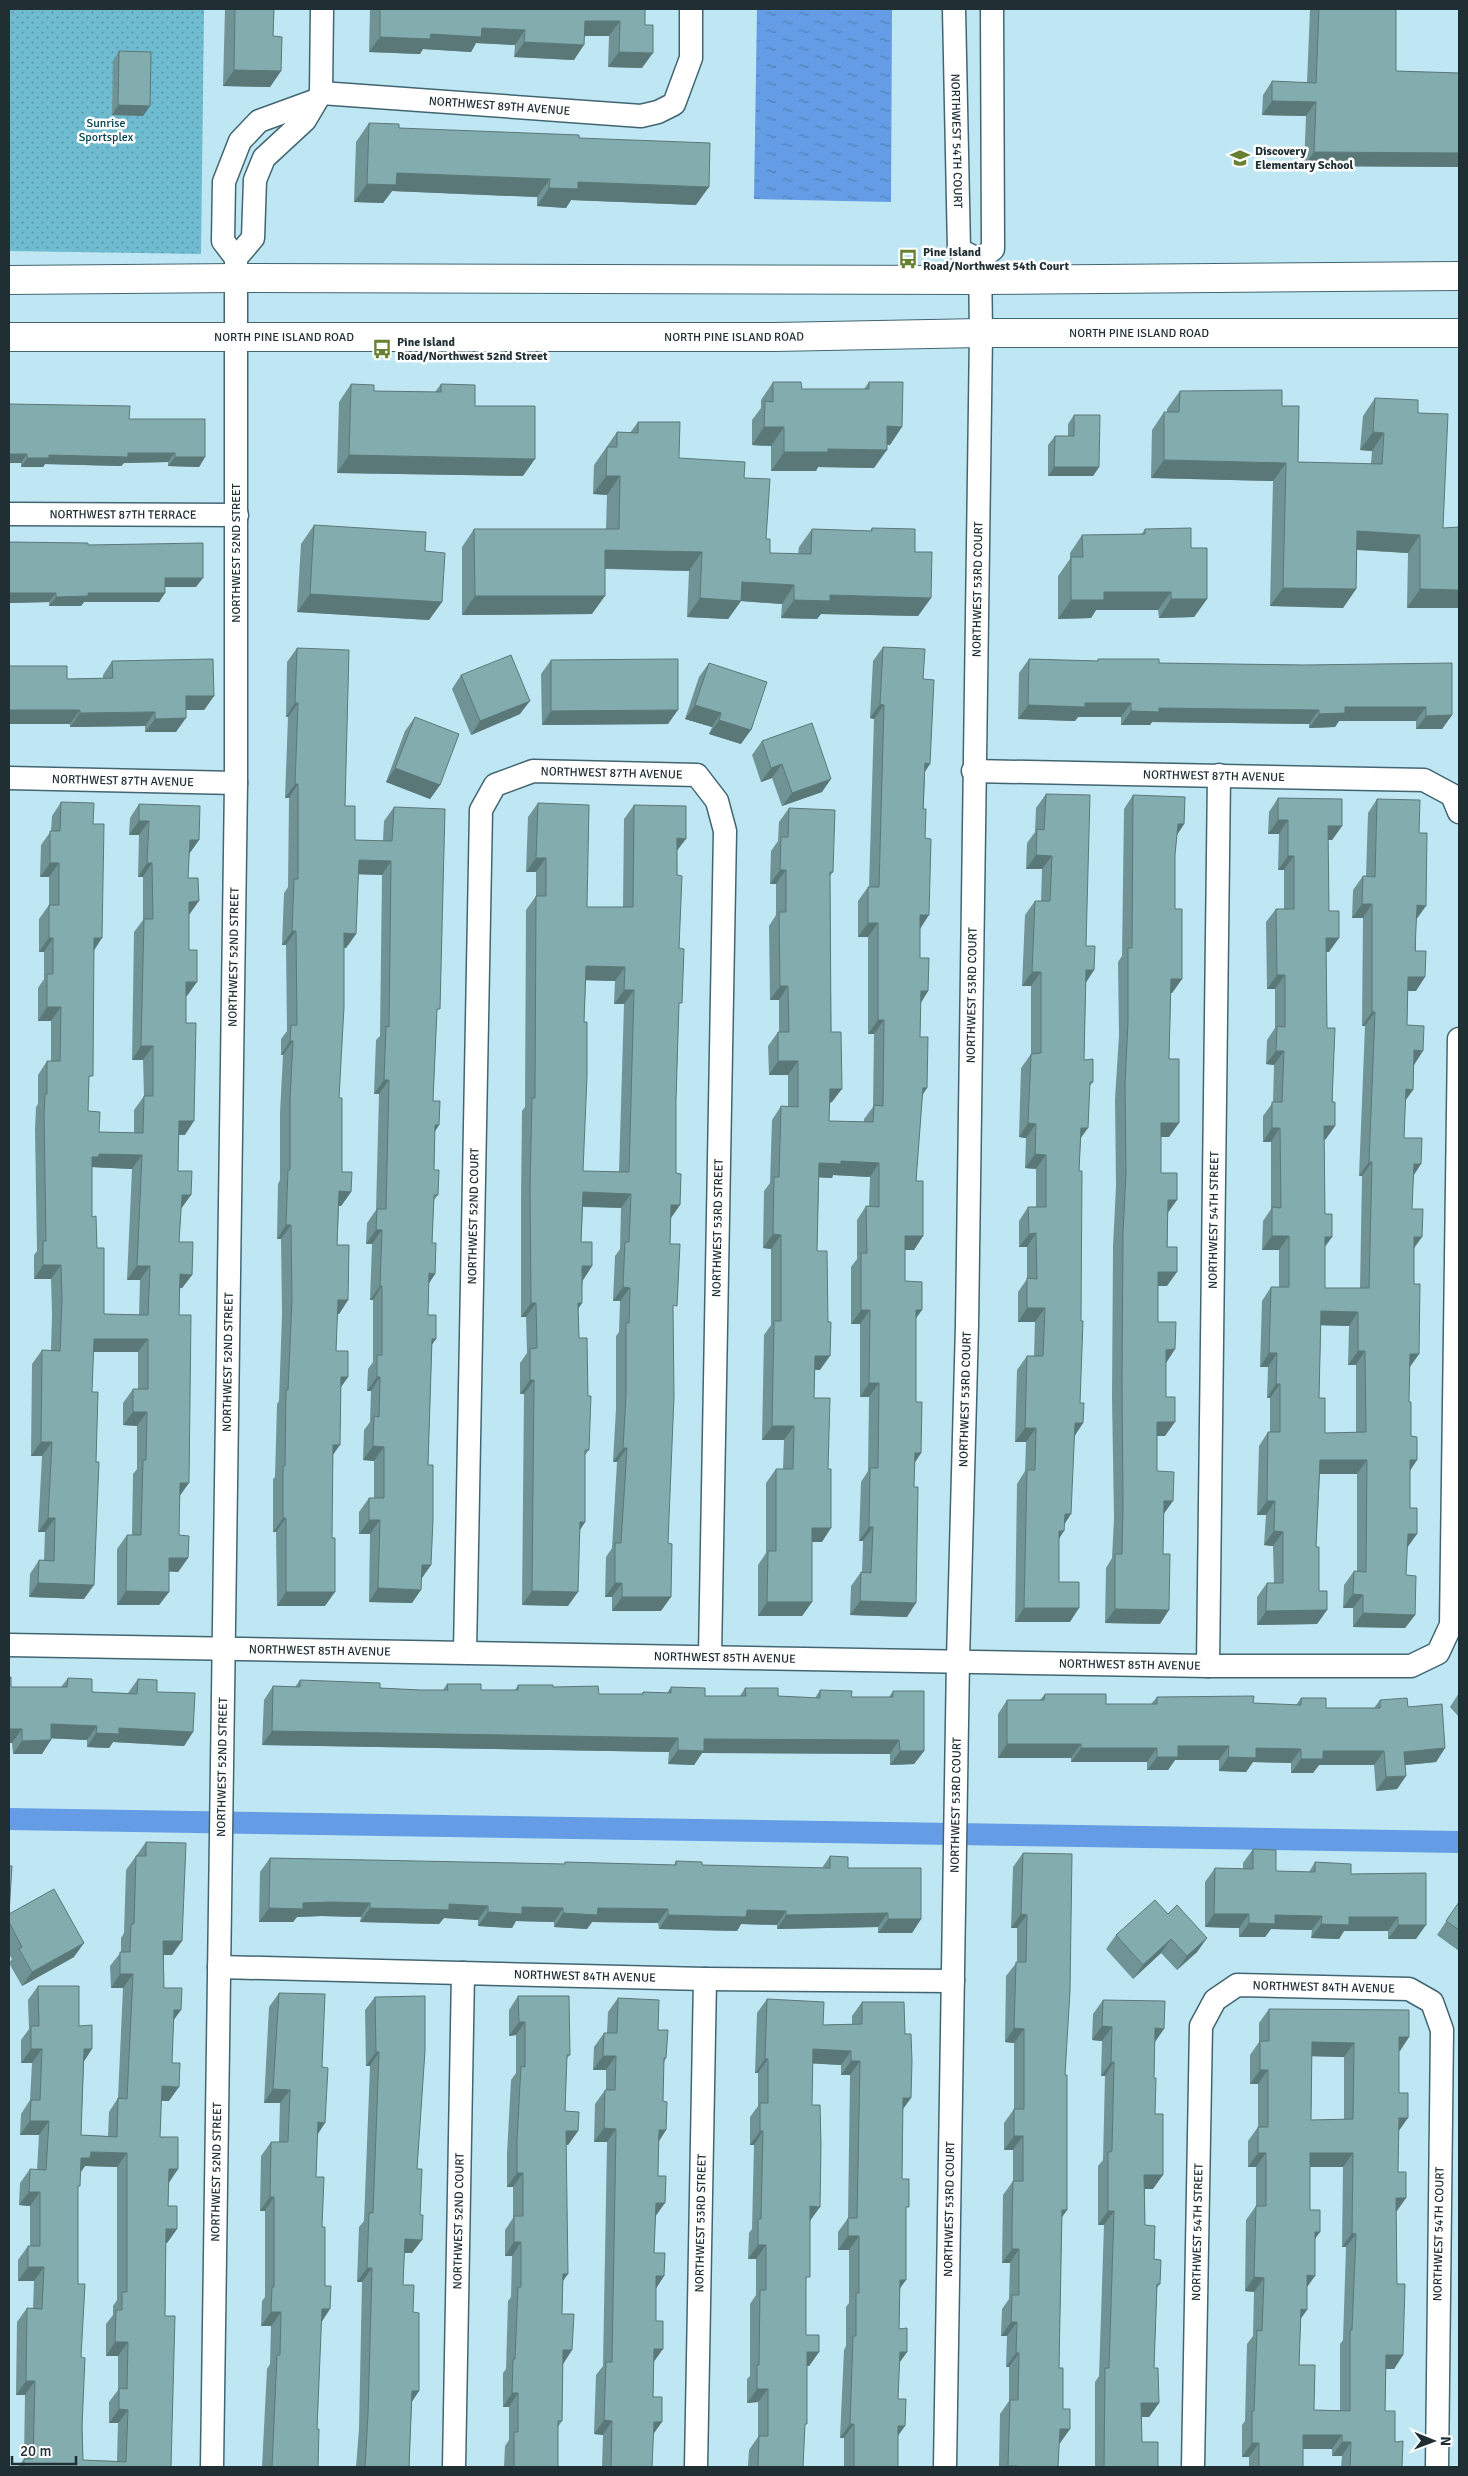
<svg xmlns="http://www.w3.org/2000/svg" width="1468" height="2476" font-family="Signika,sans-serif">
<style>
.park{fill:url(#park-dots)}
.water{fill:url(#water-ripples)}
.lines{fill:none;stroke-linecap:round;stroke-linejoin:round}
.canal{stroke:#649de5;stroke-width:22}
.street-casing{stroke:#426671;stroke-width:25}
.secondary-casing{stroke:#426671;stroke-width:30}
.street{stroke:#fff;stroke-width:22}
.secondary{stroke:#fff;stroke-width:28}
.wall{fill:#709495;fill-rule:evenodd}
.shaded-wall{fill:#5b7879}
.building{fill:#82acad;stroke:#5b7879;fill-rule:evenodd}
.labels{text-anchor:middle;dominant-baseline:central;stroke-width:5;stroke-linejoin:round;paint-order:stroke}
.street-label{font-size:12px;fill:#202f34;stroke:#fff}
.park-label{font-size:12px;fill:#01404d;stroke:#fff}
.poi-label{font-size:12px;font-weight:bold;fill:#202f34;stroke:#fff;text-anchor:start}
</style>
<defs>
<pattern id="park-dots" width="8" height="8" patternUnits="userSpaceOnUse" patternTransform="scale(1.25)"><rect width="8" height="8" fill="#6fbbd0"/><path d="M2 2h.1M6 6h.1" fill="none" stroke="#5b98aa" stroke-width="1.8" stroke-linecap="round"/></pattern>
<pattern id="water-ripples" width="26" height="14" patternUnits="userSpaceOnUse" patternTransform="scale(1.25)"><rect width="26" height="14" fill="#649de5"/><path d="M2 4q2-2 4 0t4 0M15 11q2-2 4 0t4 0" fill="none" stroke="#5280ba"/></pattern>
</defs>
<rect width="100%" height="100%" fill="#bfe7f3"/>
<path class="park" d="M 9,9 L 204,9 L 201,254 L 9,251 Z"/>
<path class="water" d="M 757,9 L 892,9 L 891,202 L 754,199 Z"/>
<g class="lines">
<path class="canal" d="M 9,1819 L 1459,1842"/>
<defs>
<g id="street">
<path id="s1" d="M 954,9 L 959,250 L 980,260 L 993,249 L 992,9"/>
<path id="s2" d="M 321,93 L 641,116 L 658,112 L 674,104 L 691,58 L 691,9"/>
<path d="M 321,93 L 322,9"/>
<path d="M 236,258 L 223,241 L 224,182 L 240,141 L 259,121 L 314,101"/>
<path id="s3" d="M 9,514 L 237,515"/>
<path id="s4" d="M 973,771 L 1424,780 L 1452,795 L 1459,812"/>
<path id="s5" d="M 9,778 L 236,783"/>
<path id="s6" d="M 9,1645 L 1208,1666 L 1411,1666 L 1438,1653 L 1451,1625 L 1459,1039"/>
<path id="s7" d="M 465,1652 L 481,810 L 495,785 L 533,771 L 697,775 L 717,801 L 725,831 L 710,1656"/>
<path id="s8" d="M 1208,1666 L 1219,775"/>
<path id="s9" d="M 219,1967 L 705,1979 L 953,1981"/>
<path id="s10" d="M 212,2467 L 236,783 L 236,258 L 253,238 L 255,180 L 264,158 L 305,120 L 321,93"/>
<path id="s11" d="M 454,2467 L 463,1973"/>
<path id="s12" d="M 696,2467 L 705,1979"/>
<path id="s13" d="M 945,2467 L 958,1660 L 967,1325 L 981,333 L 980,260"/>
<path id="s14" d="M 1193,2467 L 1201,2026 L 1215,2000 L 1237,1985 L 1409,1989 L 1432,2002 L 1442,2030 L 1437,2467"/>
</g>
<g id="secondary">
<path d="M 9,280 L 236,278 L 980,280 L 1459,276"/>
<path id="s15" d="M 9,337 L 775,337 L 981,333 L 1459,333"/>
</g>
</defs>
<use href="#street" class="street-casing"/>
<use href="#secondary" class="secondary-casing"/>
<use href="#street" class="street"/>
<use href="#secondary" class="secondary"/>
</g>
<path class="wall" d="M 225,9 L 274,9 L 273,36 L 281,71 L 270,87 L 223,86 Z
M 370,9 L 645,9 L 642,68 L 608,67 L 609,36 L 585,36 L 574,60 L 514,57 L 515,45 L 476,43 L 471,52 L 423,49 L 420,54 L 369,52 Z
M 1310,9 L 1396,9 L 1396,71 L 1459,73 L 1459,167 L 1304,166 L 1306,116 L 1262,115 L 1263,95 L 1272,81 L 1307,83 Z
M 119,51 L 150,106 L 143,116 L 112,115 L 113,61 Z
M 369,123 L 399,128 L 579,138 L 696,205 L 571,200 L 566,208 L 537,206 L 537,197 L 392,191 L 383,203 L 354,202 L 356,142 Z
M 773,382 L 802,389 L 864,389 L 869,382 L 890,445 L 887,445 L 874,468 L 818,467 L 816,471 L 771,471 L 771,446 L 752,445 L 752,420 L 761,408 L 761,400 Z
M 351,384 L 374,391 L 435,392 L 441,384 L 475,406 L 523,476 L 337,473 L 339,402 Z
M 1180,391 L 1282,406 L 1298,462 L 1371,464 L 1372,451 L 1360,450 L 1363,416 L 1375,398 L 1418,413 L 1443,528 L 1459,608 L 1407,608 L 1408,553 L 1357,550 L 1356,589 L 1343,608 L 1270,606 L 1273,481 L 1151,478 L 1152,430 L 1164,412 L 1167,412 L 1167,409 Z
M 9,404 L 129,419 L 205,457 L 199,467 L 168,466 L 168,462 L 124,463 L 121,466 L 45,464 L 43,467 L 21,467 L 21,463 Z
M 1074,415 L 1099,467 L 1093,476 L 1048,476 L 1048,445 L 1055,436 L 1068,436 L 1068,424 Z
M 638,422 L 679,458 L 744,478 L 766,539 L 770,553 L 798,554 L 799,547 L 812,529 L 870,531 L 872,528 L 915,552 L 931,598 L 918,616 L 821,614 L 817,619 L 781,618 L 782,604 L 741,601 L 728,619 L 687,617 L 689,571 L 605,569 L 592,614 L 462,615 L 462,547 L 474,529 L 606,529 L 607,495 L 593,494 L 594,465 L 617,432 L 630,433 Z
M 314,525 L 425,551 L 442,602 L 429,620 L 297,612 L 301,544 Z
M 1145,529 L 1191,548 L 1207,599 L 1194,617 L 1159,618 L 1158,610 L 1096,610 L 1091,618 L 1058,619 L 1058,576 L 1070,559 L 1070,553 L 1082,535 L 1141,535 Z
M 9,542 L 88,545 L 196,587 L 165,587 L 165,593 L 159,602 L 84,602 L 81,606 L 49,606 L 49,602 L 9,603 Z
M 883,647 L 923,679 L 925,771 L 920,928 L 920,958 L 928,991 L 921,1003 L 920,1037 L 922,1096 L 916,1181 L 923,1236 L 914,1250 L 905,1250 L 905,1281 L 916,1318 L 916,1402 L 921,1453 L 915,1462 L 907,1617 L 850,1615 L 851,1586 L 861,1572 L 862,1572 L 863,1541 L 859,1541 L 861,1482 L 868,1471 L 869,1397 L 860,1397 L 860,1324 L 851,1324 L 851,1267 L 857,1259 L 857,1220 L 866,1206 L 869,1206 L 870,1177 L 833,1175 L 832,1178 L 819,1177 L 817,1251 L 820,1370 L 815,1370 L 814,1398 L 822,1542 L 812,1542 L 812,1602 L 802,1616 L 758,1616 L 758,1565 L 766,1553 L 766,1483 L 776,1469 L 783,1469 L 784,1440 L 762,1440 L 764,1335 L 771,1325 L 771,1249 L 763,1248 L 764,1191 L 770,1183 L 772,1120 L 781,1106 L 788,1107 L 788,1075 L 769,1075 L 768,1046 L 778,1032 L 779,1032 L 779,1000 L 770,1000 L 769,926 L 776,915 L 776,884 L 770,884 L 771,851 L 778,841 L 779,822 L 789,808 L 833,872 L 830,876 L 832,1102 L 830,1103 L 829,1121 L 864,1122 L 864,1119 L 873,1107 L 874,1034 L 868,1034 L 868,937 L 858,937 L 858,901 L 868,887 L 869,887 L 874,719 L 870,718 L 873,661 Z
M 297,648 L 355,840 L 383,841 L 384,821 L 394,807 L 437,1013 L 433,1101 L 439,1125 L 435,1131 L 434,1170 L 438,1195 L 434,1200 L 432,1243 L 435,1274 L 428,1284 L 428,1315 L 432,1346 L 428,1465 L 431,1565 L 422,1578 L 412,1603 L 369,1602 L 370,1534 L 359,1534 L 359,1512 L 369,1498 L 374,1498 L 374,1461 L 363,1460 L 364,1430 L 370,1422 L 371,1391 L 367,1391 L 368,1369 L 373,1362 L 373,1300 L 370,1300 L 372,1244 L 366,1244 L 367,1223 L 376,1210 L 379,1094 L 374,1094 L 376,1040 L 380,1036 L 382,875 L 358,874 L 356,934 L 346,948 L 344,947 L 339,1098 L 342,1172 L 351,1192 L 341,1206 L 339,1206 L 337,1245 L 348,1300 L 339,1314 L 337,1314 L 336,1351 L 348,1377 L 341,1387 L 333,1455 L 325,1606 L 277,1606 L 276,1532 L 273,1532 L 273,1479 L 275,1477 L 277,1404 L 279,1401 L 282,1314 L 281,1239 L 277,1239 L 278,1184 L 280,1180 L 280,1113 L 283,1055 L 281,1055 L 281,1039 L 287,1031 L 286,945 L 282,945 L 284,893 L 288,887 L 289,798 L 285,798 L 288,717 L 286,717 L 287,662 Z
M 1029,659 L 1097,661 L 1098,659 L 1159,663 L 1303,665 L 1452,715 L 1442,729 L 1416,729 L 1416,721 L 1339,721 L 1335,727 L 1309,728 L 1309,724 L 1152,722 L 1150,725 L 1121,725 L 1121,717 L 1078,717 L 1075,721 L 1018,719 L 1019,673 Z
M 551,660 L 668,724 L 542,725 L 541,674 Z
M 112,661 L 214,696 L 204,710 L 186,710 L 176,732 L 145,732 L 145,726 L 70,727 L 67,679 L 103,678 L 103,675 Z
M 709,663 L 741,744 L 709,734 L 712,727 L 685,719 L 699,677 Z
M 461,675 L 520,714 L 471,735 L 452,689 Z
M 415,717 L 440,785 L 430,799 L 386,782 L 405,731 Z
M 762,741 L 822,792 L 782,806 L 772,778 L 761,782 L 752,755 Z
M 1046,794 L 1086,946 L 1094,970 L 1086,982 L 1084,1060 L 1093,1082 L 1089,1087 L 1081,1138 L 1079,1171 L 1080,1403 L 1083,1423 L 1074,1436 L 1065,1524 L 1059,1539 L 1059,1582 L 1070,1622 L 1015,1622 L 1017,1484 L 1025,1471 L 1026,1442 L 1015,1442 L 1017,1370 L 1027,1356 L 1034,1356 L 1035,1322 L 1018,1322 L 1018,1292 L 1027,1279 L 1027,1247 L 1019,1247 L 1019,1221 L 1028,1207 L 1036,1207 L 1036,1169 L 1025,1168 L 1026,1138 L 1019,1137 L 1021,1068 L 1031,1054 L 1031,986 L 1022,986 L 1025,915 L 1035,901 L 1041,901 L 1042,869 L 1026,869 L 1027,843 L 1035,832 L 1036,808 Z
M 1133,795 L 1184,824 L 1177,835 L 1175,855 L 1175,909 L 1182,979 L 1172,993 L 1171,993 L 1169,1059 L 1169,1137 L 1161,1137 L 1161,1173 L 1168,1213 L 1167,1286 L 1158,1286 L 1158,1322 L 1175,1349 L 1166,1363 L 1165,1436 L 1157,1436 L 1157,1471 L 1164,1514 L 1160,1624 L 1105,1623 L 1106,1568 L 1112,1558 L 1114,1518 L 1112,1398 L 1113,1247 L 1116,1186 L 1115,1099 L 1119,1035 L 1118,962 L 1122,956 L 1124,809 Z
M 1278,798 L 1342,826 L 1332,840 L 1328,840 L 1329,952 L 1326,952 L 1327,1028 L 1335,1126 L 1325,1140 L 1324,1140 L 1325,1214 L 1332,1237 L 1325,1247 L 1325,1288 L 1360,1288 L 1362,1176 L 1359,1176 L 1365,1026 L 1362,1026 L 1363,918 L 1352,918 L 1353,890 L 1363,876 L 1366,876 L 1368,813 L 1377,799 L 1416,919 L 1416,991 L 1408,991 L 1407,1025 L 1414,1064 L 1413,1090 L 1405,1100 L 1404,1138 L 1413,1175 L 1412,1209 L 1414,1248 L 1414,1284 L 1419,1354 L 1409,1368 L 1409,1402 L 1411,1436 L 1417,1460 L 1410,1471 L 1406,1575 L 1415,1615 L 1405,1628 L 1353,1627 L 1353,1608 L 1343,1608 L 1344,1585 L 1354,1571 L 1357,1571 L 1357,1474 L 1320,1474 L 1316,1547 L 1319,1591 L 1327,1610 L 1317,1624 L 1257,1625 L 1257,1597 L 1267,1583 L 1274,1583 L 1273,1546 L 1264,1545 L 1266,1515 L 1257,1515 L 1259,1446 L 1268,1432 L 1270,1432 L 1270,1398 L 1267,1398 L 1268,1367 L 1260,1367 L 1262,1301 L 1271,1287 L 1279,1287 L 1279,1250 L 1262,1250 L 1263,1221 L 1271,1209 L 1271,1142 L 1263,1142 L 1263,1116 L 1273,1102 L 1274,1065 L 1266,1064 L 1267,1040 L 1275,1028 L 1275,989 L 1267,989 L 1266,922 L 1276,909 L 1284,909 L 1284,870 L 1278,870 L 1279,834 L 1268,834 L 1269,812 ZM 1321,1325 L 1349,1326 L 1348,1365 L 1356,1365 L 1356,1432 L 1325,1433 L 1319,1398 Z
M 61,802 L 93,824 L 93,951 L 88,1111 L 99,1132 L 134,1133 L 134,1110 L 144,1096 L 143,1060 L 132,1060 L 134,932 L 143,920 L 143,877 L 138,877 L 139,835 L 129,835 L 130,818 L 139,804 L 199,840 L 189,854 L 188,878 L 189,915 L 187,996 L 186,995 L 185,1135 L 179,1135 L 178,1171 L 181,1209 L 179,1242 L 192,1275 L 182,1288 L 180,1288 L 179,1315 L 179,1535 L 188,1558 L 178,1572 L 169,1571 L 169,1592 L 159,1605 L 117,1605 L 117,1549 L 127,1535 L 132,1535 L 133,1474 L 137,1469 L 137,1426 L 123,1425 L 123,1403 L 133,1389 L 138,1389 L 138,1352 L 93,1352 L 84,1599 L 29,1597 L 30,1574 L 39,1560 L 44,1560 L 45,1532 L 38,1532 L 42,1456 L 31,1456 L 32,1364 L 42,1350 L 51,1350 L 52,1314 L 51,1279 L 34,1279 L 34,1255 L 37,1251 L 35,1129 L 36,1107 L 38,1104 L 38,1075 L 47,1061 L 51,1061 L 51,1021 L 38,1021 L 38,988 L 44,979 L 44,952 L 39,952 L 39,919 L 49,905 L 49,877 L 40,877 L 41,845 L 51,831 L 52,816 ZM 92,1167 L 132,1169 L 127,1280 L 140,1280 L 139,1315 L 104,1314 L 92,1217 Z
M 538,803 L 587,907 L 623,907 L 624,819 L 634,805 L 677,851 L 679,948 L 679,1007 L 676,1100 L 676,1173 L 680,1205 L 671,1218 L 670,1244 L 673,1311 L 661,1611 L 612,1611 L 612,1597 L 605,1597 L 606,1557 L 612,1548 L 617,1462 L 613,1462 L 616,1409 L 616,1336 L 619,1332 L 620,1301 L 613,1301 L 615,1256 L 620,1249 L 621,1208 L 583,1207 L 581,1242 L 592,1266 L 583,1280 L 578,1309 L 579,1338 L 589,1450 L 585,1455 L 585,1522 L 580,1530 L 568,1606 L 522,1605 L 524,1394 L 520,1394 L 520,1363 L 527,1353 L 526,1317 L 521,1317 L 521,1200 L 522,1111 L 525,1107 L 526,910 L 536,896 L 536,872 L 526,872 L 528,817 ZM 586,980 L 615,981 L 614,1004 L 624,1004 L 619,1172 L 583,1171 L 584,1022 Z
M 9,1677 L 11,1687 L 61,1687 L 68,1678 L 92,1692 L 128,1693 L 138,1679 L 157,1692 L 193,1732 L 184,1746 L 113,1742 L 109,1748 L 87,1747 L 87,1740 L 51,1738 L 42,1754 L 13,1754 L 12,1743 L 9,1743 Z
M 300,1680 L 380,1688 L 420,1690 L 443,1690 L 447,1684 L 481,1690 L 515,1690 L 518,1685 L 553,1687 L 599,1694 L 642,1694 L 643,1692 L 667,1693 L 671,1687 L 705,1696 L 740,1696 L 745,1688 L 778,1696 L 815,1698 L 820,1690 L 851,1697 L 889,1697 L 893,1691 L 924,1751 L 914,1764 L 890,1765 L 890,1754 L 702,1753 L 694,1765 L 668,1764 L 669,1752 L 262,1745 L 264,1700 L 273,1686 L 295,1687 Z
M 1459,1693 L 1459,1717 L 1450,1707 Z
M 1045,1694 L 1106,1704 L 1151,1704 L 1157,1697 L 1253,1703 L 1296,1705 L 1301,1698 L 1326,1708 L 1374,1708 L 1380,1700 L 1408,1707 L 1445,1748 L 1436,1762 L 1405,1765 L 1406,1776 L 1397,1789 L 1376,1791 L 1374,1765 L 1319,1765 L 1313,1773 L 1291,1773 L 1291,1763 L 1253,1762 L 1246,1772 L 1219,1771 L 1219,1760 L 1175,1760 L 1168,1770 L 1147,1770 L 1147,1762 L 1071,1762 L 1071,1758 L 998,1758 L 998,1714 L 1007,1700 L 1040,1700 Z
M 146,1842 L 172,1955 L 164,1955 L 164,1988 L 174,2020 L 169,2101 L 161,2101 L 160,2137 L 178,2169 L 169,2183 L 168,2206 L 177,2229 L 167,2243 L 166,2243 L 165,2316 L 171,2467 L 174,2467 L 18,2467 L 24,2459 L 25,2395 L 16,2395 L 17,2322 L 27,2308 L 33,2308 L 34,2281 L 18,2281 L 18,2260 L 28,2246 L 30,2246 L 30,2206 L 19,2205 L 20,2183 L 30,2169 L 37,2170 L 39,2135 L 20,2135 L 21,2114 L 30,2100 L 32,2063 L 21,2063 L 21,2040 L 29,2029 L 28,2000 L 38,1986 L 79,2026 L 84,2061 L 81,2135 L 108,2136 L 109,2112 L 118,2098 L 123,1988 L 111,1988 L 110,1966 L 121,1952 L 121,1938 L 124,1933 L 126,1870 ZM 85,2166 L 117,2167 L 117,2300 L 113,2306 L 113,2315 L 106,2324 L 106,2356 L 118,2356 L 118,2390 L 109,2402 L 109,2423 L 118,2423 L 117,2461 L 83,2460 L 81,2357 L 78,2284 L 78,2189 L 80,2172 Z
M 1253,1849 L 1276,1871 L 1309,1872 L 1315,1862 L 1351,1874 L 1426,1873 L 1416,1939 L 1388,1939 L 1388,1931 L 1344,1931 L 1339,1939 L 1311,1938 L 1312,1930 L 1271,1929 L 1265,1937 L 1239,1937 L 1239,1928 L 1205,1927 L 1205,1882 L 1215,1868 L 1243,1869 L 1243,1863 Z
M 1023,1853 L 1065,2075 L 1067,2210 L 1062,2217 L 1059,2368 L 1063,2409 L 1070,2429 L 1060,2443 L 1059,2443 L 1058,2467 L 999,2467 L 1000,2414 L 1009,2401 L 1009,2367 L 1006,2367 L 1007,2336 L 1001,2336 L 1002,2309 L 1009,2299 L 1010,2263 L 1002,2263 L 1003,2195 L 1013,2181 L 1013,2150 L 1004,2150 L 1004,2123 L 1014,2109 L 1014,2043 L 1005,2042 L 1006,1976 L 1017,1962 L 1017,1928 L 1011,1928 L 1013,1867 Z
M 830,1856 L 848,1868 L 921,1919 L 912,1933 L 878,1933 L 878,1927 L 777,1929 L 777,1925 L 741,1924 L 737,1931 L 659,1929 L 658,1923 L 592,1922 L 587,1929 L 554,1927 L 554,1922 L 516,1921 L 512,1928 L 478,1926 L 478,1920 L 444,1918 L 439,1924 L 360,1922 L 361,1917 L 321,1916 L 297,1917 L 293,1922 L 259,1922 L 260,1872 L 270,1858 L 564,1864 L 565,1862 L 674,1865 L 676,1861 L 702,1865 L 822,1868 Z
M 9,1866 L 9,1914 L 74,1957 L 22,1986 L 9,1963 L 12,1959 L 9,1954 Z
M 1459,1902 L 1459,1951 L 1437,1935 Z
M 1168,1914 L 1207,1938 L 1197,1952 L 1177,1970 L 1161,1953 L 1133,1979 L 1106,1949 L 1116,1935 Z
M 279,1993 L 317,2134 L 316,2177 L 322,2227 L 321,2322 L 317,2429 L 318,2467 L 262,2467 L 267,2369 L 270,2364 L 271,2326 L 261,2326 L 262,2301 L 265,2297 L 265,2211 L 260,2211 L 261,2156 L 271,2142 L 279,2142 L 280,2103 L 264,2103 L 269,2007 Z
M 518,1996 L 570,2055 L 567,2058 L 565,2111 L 578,2131 L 568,2145 L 566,2145 L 563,2281 L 562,2314 L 572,2350 L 563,2364 L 562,2421 L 558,2427 L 558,2467 L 504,2467 L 505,2446 L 509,2440 L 509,2407 L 503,2407 L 503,2373 L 506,2369 L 508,2301 L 511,2297 L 512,2256 L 505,2256 L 505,2230 L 513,2218 L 513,2187 L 507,2187 L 507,2154 L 511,2080 L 516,2073 L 516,2035 L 509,2036 L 509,2010 Z
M 375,1997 L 417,2169 L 412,2253 L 404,2253 L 403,2285 L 413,2312 L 419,2391 L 412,2402 L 409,2467 L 356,2467 L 359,2429 L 362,2282 L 357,2282 L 359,2227 L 364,2221 L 370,2066 L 366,2066 L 365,2010 Z
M 618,1998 L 658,2030 L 666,2058 L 664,2062 L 663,2101 L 666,2130 L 659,2141 L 654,2253 L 664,2276 L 656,2288 L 653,2397 L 653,2434 L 652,2467 L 602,2467 L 603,2435 L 594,2434 L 596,2375 L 603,2366 L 607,2142 L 594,2142 L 595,2104 L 605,2090 L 606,2090 L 606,2070 L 593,2070 L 594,2047 L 604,2033 L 607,2033 L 608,2012 Z
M 767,1999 L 823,2025 L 852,2024 L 852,2016 L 862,2002 L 903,2108 L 902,2179 L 906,2210 L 900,2289 L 899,2329 L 907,2352 L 899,2363 L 898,2399 L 898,2467 L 844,2467 L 844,2438 L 840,2438 L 844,2350 L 846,2346 L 846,2307 L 849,2303 L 849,2250 L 838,2250 L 838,2232 L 848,2218 L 850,2075 L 841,2075 L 841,2065 L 812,2063 L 810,2221 L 806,2283 L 806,2335 L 819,2352 L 809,2366 L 807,2366 L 803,2467 L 748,2467 L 749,2450 L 758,2437 L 758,2402 L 747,2403 L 747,2379 L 750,2376 L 750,2304 L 756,2295 L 756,2259 L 748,2259 L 749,2233 L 752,2229 L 754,2145 L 750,2145 L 750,2117 L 758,2106 L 758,2073 L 755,2073 L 757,2013 Z
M 1103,2000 L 1155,2042 L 1154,2078 L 1153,2189 L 1145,2189 L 1145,2225 L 1160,2284 L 1157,2288 L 1154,2368 L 1159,2403 L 1149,2417 L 1142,2417 L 1142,2442 L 1158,2467 L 1095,2467 L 1095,2382 L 1099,2376 L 1104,2225 L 1098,2225 L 1098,2166 L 1103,2160 L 1105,2076 L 1101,2076 L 1102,2041 L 1092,2040 L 1093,2014 Z
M 1269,2009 L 1409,2037 L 1399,2051 L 1398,2172 L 1406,2198 L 1396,2212 L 1397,2284 L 1403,2355 L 1394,2369 L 1386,2369 L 1385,2411 L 1395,2442 L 1402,2467 L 1341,2467 L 1342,2456 L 1332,2456 L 1332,2449 L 1303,2449 L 1303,2467 L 1249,2467 L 1249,2457 L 1242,2457 L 1242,2425 L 1245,2421 L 1247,2344 L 1253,2336 L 1254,2292 L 1245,2291 L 1246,2220 L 1256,2206 L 1256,2167 L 1248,2167 L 1248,2141 L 1258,2127 L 1258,2084 L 1250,2084 L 1250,2055 L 1259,2042 L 1259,2023 ZM 1312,2056 L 1344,2057 L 1344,2120 L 1311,2120 ZM 1310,2167 L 1343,2167 L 1342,2247 L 1346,2247 L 1343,2340 L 1340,2344 L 1340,2410 L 1314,2410 L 1299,2365 L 1301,2318 L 1315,2238 L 1310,2210 Z"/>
<path class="shaded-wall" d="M 585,21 L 620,21 L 609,36 L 575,36 Z
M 482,28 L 525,30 L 515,45 L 476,43 L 471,52 L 423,49 L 420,54 L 369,52 L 380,37 L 431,34 Z
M 524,42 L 584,45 L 574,60 L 514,57 Z
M 619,52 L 653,53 L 642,68 L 608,67 Z
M 234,70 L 281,71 L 270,87 L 223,86 Z
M 1272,101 L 1316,102 L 1306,116 L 1262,115 Z
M 118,105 L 150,106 L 143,116 L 112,115 Z
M 1314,152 L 1459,153 L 1459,167 L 1304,166 Z
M 397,173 L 550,179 L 537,197 L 392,191 L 383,203 L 354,202 L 367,184 Z
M 578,182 L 709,187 L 696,205 L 571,200 L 566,208 L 537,206 L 549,188 Z
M 887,426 L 902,427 L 890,445 L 874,445 Z
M 764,427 L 784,427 L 771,446 L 752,445 Z
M 1373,432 L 1384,433 L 1372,451 L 1360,450 Z
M 828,449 L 887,450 L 874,468 L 818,467 L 816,471 L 771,471 L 784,452 Z
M 128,453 L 175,453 L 168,462 L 124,463 L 121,466 L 45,464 L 43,467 L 21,467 L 27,458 L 49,455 Z
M 9,454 L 27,454 L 21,463 L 9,463 Z
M 349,455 L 535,459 L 523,476 L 337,473 Z
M 175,457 L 205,457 L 199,467 L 168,466 Z
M 1164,460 L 1286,463 L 1273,481 L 1151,478 Z
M 1054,467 L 1099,467 L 1093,476 L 1048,476 Z
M 606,476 L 620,476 L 607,495 L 593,494 Z
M 1357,531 L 1420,535 L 1408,553 L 1344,549 Z
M 605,550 L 702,552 L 689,571 L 592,568 Z
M 165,578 L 203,578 L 196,587 L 159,587 Z
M 742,582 L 794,585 L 782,604 L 741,601 L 728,619 L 687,617 L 700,598 Z
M 1283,588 L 1356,589 L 1343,608 L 1270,606 Z
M 1420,589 L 1459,590 L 1459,608 L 1407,608 Z
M 1104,592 L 1171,592 L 1158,610 L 1096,610 L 1091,618 L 1058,619 L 1071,600 Z
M 9,593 L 56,593 L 49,602 L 9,603 Z
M 88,593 L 165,593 L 159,602 L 84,602 L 81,606 L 49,606 L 56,597 Z
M 310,594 L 442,602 L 429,620 L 297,612 Z
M 830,595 L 931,598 L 918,616 L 821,614 L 817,619 L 781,618 L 794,600 Z
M 475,596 L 605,596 L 592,614 L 462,615 Z
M 1171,599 L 1207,599 L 1194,617 L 1159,618 Z
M 186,696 L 214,696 L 204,710 L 177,710 Z
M 530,701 L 520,714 L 471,735 L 480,721 Z
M 295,703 L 298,703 L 288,717 L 286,717 Z
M 1085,703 L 1131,703 L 1121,717 L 1078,717 L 1075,721 L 1018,719 L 1028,705 Z
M 880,704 L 884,705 L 874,719 L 870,718 Z
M 695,705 L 721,713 L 712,727 L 685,719 Z
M 1345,707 L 1426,707 L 1416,721 L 1339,721 L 1335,727 L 1309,728 L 1319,714 Z
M 1159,708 L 1319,710 L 1309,724 L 1152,722 L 1150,725 L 1121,725 L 1131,711 Z
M 9,710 L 80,710 L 70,724 L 9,724 Z
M 678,710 L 668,724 L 542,725 L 551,711 Z
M 155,712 L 145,726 L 70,727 L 80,713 Z
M 1452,715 L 1442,729 L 1416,729 L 1426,716 Z
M 186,718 L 176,732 L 145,732 L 155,719 Z
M 719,720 L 751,730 L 741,744 L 709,734 Z
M 925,763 L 930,764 L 921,778 Z
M 782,764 L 772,778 L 761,782 L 771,768 Z
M 395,768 L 440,785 L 430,799 L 386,782 Z
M 831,779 L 822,792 L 782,806 L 792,793 Z
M 295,784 L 298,784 L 289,798 L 285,798 Z
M 1278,820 L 1288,820 L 1279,834 L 1268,834 Z
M 139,821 L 149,821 L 139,835 L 129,835 Z
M 1178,824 L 1184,824 L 1175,838 Z
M 1328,826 L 1342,826 L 1332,840 L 1318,840 Z
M 677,838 L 686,839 L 676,852 Z
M 190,840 L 199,840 L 189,854 Z
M 1036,855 L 1052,856 L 1042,869 L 1026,869 Z
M 1288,856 L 1294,856 L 1284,870 L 1278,870 Z
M 536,858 L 546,858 L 536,872 L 526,872 Z
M 359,860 L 391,861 L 382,875 L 349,874 Z
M 50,863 L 59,863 L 49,877 L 40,877 Z
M 147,863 L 152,863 L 143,877 L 138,877 Z
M 780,870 L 786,870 L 776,884 L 770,884 Z
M 199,901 L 189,915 L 179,915 L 189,902 Z
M 1362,904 L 1372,904 L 1363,918 L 1352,918 Z
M 1417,905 L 1426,906 L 1416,920 Z
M 920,915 L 929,915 L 920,929 Z
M 868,923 L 878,923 L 868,937 L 858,937 Z
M 292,931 L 296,931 L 286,945 L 282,945 Z
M 344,933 L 356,934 L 346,948 L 334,947 Z
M 49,938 L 53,938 L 44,952 L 39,952 Z
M 94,938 L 102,938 L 93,952 Z
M 1326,938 L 1339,938 L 1329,952 L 1316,952 Z
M 586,966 L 625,967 L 615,981 L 576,980 Z
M 1086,970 L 1094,970 L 1085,984 Z
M 1032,972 L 1041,972 L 1031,986 L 1022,986 Z
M 1277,975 L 1285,975 L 1275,989 L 1267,989 Z
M 1408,977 L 1425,977 L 1416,991 L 1398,991 Z
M 1171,979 L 1182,979 L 1172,993 L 1162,993 Z
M 186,982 L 197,982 L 187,996 L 176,995 Z
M 780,986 L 788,986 L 779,1000 L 770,1000 Z
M 624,990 L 634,990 L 624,1004 L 614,1004 Z
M 921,991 L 928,991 L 919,1005 Z
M 47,1007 L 61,1007 L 51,1021 L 38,1021 Z
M 1372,1012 L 1375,1012 L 1365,1026 L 1362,1026 Z
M 878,1020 L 884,1020 L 874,1034 L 868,1034 Z
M 290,1041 L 293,1041 L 283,1055 L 281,1055 Z
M 141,1046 L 153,1046 L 143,1060 L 132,1060 Z
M 1414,1050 L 1423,1051 L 1414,1065 Z
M 1276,1051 L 1284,1051 L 1274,1065 L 1266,1064 Z
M 778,1061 L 798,1061 L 788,1075 L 769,1075 Z
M 384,1080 L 389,1080 L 379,1094 L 374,1094 Z
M 923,1088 L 927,1088 L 918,1102 Z
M 830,1089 L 842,1089 L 832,1102 L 821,1103 Z
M 1406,1089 L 1413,1090 L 1403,1104 Z
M 179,1121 L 194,1121 L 185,1135 L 169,1135 Z
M 1028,1123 L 1036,1124 L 1026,1138 L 1019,1137 Z
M 1161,1123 L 1179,1123 L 1169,1137 L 1152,1137 Z
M 435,1125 L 439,1125 L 430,1139 Z
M 1324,1126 L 1335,1126 L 1325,1140 L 1314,1140 Z
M 1081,1128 L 1088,1128 L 1078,1142 Z
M 1272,1128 L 1280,1128 L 1271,1142 L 1263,1142 Z
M 99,1154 L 142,1155 L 132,1169 L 91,1167 L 92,1157 Z
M 1035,1154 L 1046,1155 L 1036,1169 L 1025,1168 Z
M 841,1161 L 879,1163 L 870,1177 L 833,1175 L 832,1178 L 809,1177 L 819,1163 Z
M 1369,1162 L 1372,1162 L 1362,1176 L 1359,1176 Z
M 1414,1164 L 1421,1164 L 1412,1178 Z
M 339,1191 L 351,1192 L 341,1206 L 330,1205 Z
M 583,1192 L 631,1194 L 621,1208 L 574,1206 Z
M 182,1195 L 191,1195 L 181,1209 Z
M 1168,1200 L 1177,1200 L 1167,1214 Z
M 671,1205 L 680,1205 L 670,1219 Z
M 286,1225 L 291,1225 L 281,1239 L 277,1239 Z
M 376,1230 L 382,1230 L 372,1244 L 366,1244 Z
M 1036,1233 L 1027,1247 L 1019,1247 L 1029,1234 Z
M 773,1234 L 781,1235 L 771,1249 L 763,1248 Z
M 905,1236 L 923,1236 L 914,1250 L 895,1250 Z
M 1272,1236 L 1289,1236 L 1279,1250 L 1262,1250 Z
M 1325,1237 L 1332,1237 L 1322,1250 Z
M 1414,1237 L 1422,1237 L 1412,1251 Z
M 43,1265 L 61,1265 L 51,1279 L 34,1279 Z
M 137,1266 L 150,1266 L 140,1280 L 127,1280 Z
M 582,1266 L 592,1266 L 583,1280 Z
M 1158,1272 L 1177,1272 L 1167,1286 L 1149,1286 Z
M 429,1273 L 435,1274 L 426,1288 Z
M 180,1274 L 192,1275 L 182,1288 L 171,1288 Z
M 380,1286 L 382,1286 L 373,1300 L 370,1300 Z
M 623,1287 L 630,1288 L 620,1301 L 613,1301 Z
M 338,1300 L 348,1300 L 339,1314 L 328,1314 Z
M 531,1303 L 536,1303 L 526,1317 L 521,1317 Z
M 578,1303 L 582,1303 L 573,1317 Z
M 1027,1308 L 1045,1308 L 1035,1322 L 1018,1322 Z
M 861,1310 L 870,1310 L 860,1324 L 851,1324 Z
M 916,1310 L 922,1310 L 912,1324 Z
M 1321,1311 L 1358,1312 L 1349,1326 L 1312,1325 Z
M 94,1339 L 148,1339 L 138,1352 L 84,1352 Z
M 432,1339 L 436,1339 L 426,1353 Z
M 1175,1349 L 1166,1363 L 1166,1350 Z
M 1358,1351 L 1365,1351 L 1356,1365 L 1348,1365 Z
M 1269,1353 L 1277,1353 L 1268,1367 L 1260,1367 Z
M 1410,1354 L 1419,1354 L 1409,1368 Z
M 815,1356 L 830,1356 L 820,1370 L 805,1369 Z
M 341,1377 L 348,1377 L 338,1391 Z
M 377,1377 L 380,1377 L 371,1391 L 367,1391 Z
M 530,1380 L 534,1380 L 524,1394 L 520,1394 Z
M 869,1383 L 879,1383 L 869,1397 L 860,1397 Z
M 1276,1384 L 1280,1384 L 1270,1398 L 1267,1398 Z
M 133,1412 L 147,1412 L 137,1426 L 123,1425 Z
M 1157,1422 L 1175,1422 L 1165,1436 L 1147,1436 Z
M 1075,1423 L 1083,1423 L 1074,1437 Z
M 772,1426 L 794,1426 L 784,1440 L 762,1440 Z
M 1025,1428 L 1036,1428 L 1026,1442 L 1015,1442 Z
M 41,1442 L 52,1442 L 42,1456 L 31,1456 Z
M 333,1445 L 340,1445 L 330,1459 Z
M 373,1446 L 384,1447 L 374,1461 L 363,1460 Z
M 623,1448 L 627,1448 L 617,1462 L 613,1462 Z
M 915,1453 L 921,1453 L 912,1467 Z
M 1320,1460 L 1367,1460 L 1357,1474 L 1311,1474 Z
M 1410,1460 L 1417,1460 L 1407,1474 Z
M 180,1483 L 189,1483 L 179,1497 Z
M 1164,1501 L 1173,1501 L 1163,1515 Z
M 1267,1501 L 1275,1501 L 1266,1515 L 1257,1515 Z
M 1065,1514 L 1071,1514 L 1062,1528 Z
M 48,1518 L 55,1518 L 45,1532 L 38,1532 Z
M 283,1518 L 286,1518 L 276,1532 L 273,1532 Z
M 369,1520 L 380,1520 L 370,1534 L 359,1534 Z
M 580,1522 L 585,1522 L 576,1536 Z
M 869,1527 L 873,1527 L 863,1541 L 859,1541 Z
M 812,1528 L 831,1528 L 822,1542 L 803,1542 Z
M 1059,1531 L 1064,1531 L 1055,1545 Z
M 1274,1531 L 1283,1532 L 1273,1546 L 1264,1545 Z
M 1408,1534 L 1417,1534 L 1407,1548 Z
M 169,1558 L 188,1558 L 178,1572 L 160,1571 Z
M 422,1565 L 431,1565 L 421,1579 Z
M 38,1583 L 94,1585 L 84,1599 L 29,1597 Z
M 615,1583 L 622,1583 L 612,1597 L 605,1597 Z
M 378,1588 L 421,1590 L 412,1603 L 369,1602 Z
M 126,1591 L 169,1592 L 159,1605 L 117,1605 Z
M 532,1591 L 578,1592 L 568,1606 L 522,1605 Z
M 286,1592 L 335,1592 L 325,1606 L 277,1606 Z
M 1353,1594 L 1363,1595 L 1353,1608 L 1343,1608 Z
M 622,1597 L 671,1597 L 661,1611 L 612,1611 Z
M 860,1601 L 916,1603 L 907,1617 L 850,1615 Z
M 767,1602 L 812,1602 L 802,1616 L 758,1616 Z
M 1024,1608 L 1079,1608 L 1070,1622 L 1015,1622 Z
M 1115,1609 L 1169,1610 L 1160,1624 L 1105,1623 Z
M 1327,1610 L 1317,1624 L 1257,1625 L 1266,1611 Z
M 1363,1613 L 1415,1615 L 1405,1628 L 1353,1627 Z
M 51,1724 L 97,1726 L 87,1740 L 42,1738 Z
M 119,1728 L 193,1732 L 184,1746 L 113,1742 L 109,1748 L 87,1747 L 96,1733 Z
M 9,1729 L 22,1729 L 12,1743 L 9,1743 Z
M 272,1731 L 678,1738 L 669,1752 L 262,1745 Z
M 704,1739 L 899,1740 L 890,1754 L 702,1753 L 694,1765 L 668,1764 L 678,1750 Z
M 51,1740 L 42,1754 L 13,1754 L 22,1741 Z
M 1007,1744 L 1081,1744 L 1071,1758 L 998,1758 Z
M 1178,1746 L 1229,1746 L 1219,1760 L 1175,1760 L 1168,1770 L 1147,1770 L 1157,1757 Z
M 1081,1748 L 1157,1748 L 1147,1762 L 1071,1762 Z
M 1256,1748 L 1301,1749 L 1291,1763 L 1253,1762 L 1246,1772 L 1219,1771 L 1228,1757 Z
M 1445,1748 L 1436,1762 L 1395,1766 L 1404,1752 Z
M 900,1751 L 924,1751 L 914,1764 L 890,1765 Z
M 1323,1751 L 1384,1751 L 1374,1765 L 1319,1765 L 1313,1773 L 1291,1773 L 1301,1759 Z
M 1406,1776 L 1397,1789 L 1376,1791 L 1386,1777 Z
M 331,1902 L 370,1903 L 361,1917 L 321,1916 L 297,1917 L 293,1922 L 259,1922 L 269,1908 L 303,1903 Z
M 449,1904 L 488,1906 L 478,1920 L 444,1918 L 439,1924 L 360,1922 L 370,1908 Z
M 522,1907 L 563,1908 L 554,1922 L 516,1921 L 512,1928 L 478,1926 L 488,1912 Z
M 598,1908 L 668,1909 L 658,1923 L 592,1922 L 587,1929 L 554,1927 L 563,1913 Z
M 747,1910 L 786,1911 L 777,1925 L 741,1924 L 737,1931 L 659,1929 L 668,1915 Z
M 888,1913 L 878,1927 L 777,1929 L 786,1915 Z
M 1021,1914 L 1027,1915 L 1017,1928 L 1011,1928 Z
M 1214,1914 L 1249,1914 L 1239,1928 L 1205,1927 Z
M 1275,1915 L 1322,1916 L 1312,1930 L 1271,1929 L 1265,1937 L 1239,1937 L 1249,1923 Z
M 1349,1917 L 1398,1917 L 1388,1931 L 1344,1931 L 1339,1939 L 1311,1938 L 1321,1924 Z
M 888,1919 L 921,1919 L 912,1933 L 878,1933 Z
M 1398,1925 L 1426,1925 L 1416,1939 L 1388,1939 Z
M 1207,1938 L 1197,1952 L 1177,1970 L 1187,1956 Z
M 1171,1939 L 1161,1953 L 1133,1979 L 1143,1965 Z
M 163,1941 L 182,1941 L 172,1955 L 154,1955 Z
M 84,1943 L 74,1957 L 22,1986 L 32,1972 Z
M 120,1974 L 133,1974 L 123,1988 L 111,1988 Z
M 174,2010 L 181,2010 L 171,2024 Z
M 519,2022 L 525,2022 L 516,2035 L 509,2036 Z
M 1102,2026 L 1112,2027 L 1102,2041 L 1092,2040 Z
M 1014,2028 L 1024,2029 L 1014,2043 L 1005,2042 Z
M 1155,2028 L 1164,2029 L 1155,2042 Z
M 1399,2037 L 1409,2037 L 1400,2051 L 1389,2051 Z
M 1312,2042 L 1354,2043 L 1344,2057 L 1303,2056 Z
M 31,2049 L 42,2049 L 32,2063 L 21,2063 Z
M 84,2049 L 92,2049 L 83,2063 Z
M 813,2049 L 851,2051 L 841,2065 L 803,2063 Z
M 376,2052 L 379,2052 L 370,2066 L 366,2066 Z
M 603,2056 L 616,2056 L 606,2070 L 593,2070 Z
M 765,2059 L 768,2059 L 758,2073 L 755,2073 Z
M 851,2061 L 860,2061 L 850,2075 L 841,2075 Z
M 1111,2062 L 1114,2062 L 1105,2076 L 1101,2076 Z
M 1260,2070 L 1268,2070 L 1258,2084 L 1250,2084 Z
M 162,2086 L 179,2087 L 169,2101 L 152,2100 Z
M 273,2089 L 290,2090 L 280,2103 L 264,2103 Z
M 903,2098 L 911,2098 L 901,2112 Z
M 1399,2118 L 1408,2118 L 1398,2132 Z
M 30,2121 L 49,2121 L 39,2135 L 20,2135 Z
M 318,2122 L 325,2123 L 316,2137 Z
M 604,2128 L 616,2129 L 607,2142 L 594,2142 Z
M 659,2130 L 666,2130 L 657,2144 Z
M 566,2131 L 578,2131 L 568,2145 L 556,2144 Z
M 760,2131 L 763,2131 L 754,2145 L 750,2145 Z
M 1014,2136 L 1023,2136 L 1013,2150 L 1004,2150 Z
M 91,2152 L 127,2153 L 117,2167 L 85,2166 L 81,2172 L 71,2172 L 81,2158 Z
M 1258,2153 L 1266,2153 L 1256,2167 L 1248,2167 Z
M 1310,2153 L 1353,2153 L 1343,2167 L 1300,2167 Z
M 169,2169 L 178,2169 L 168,2183 Z
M 517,2173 L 523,2173 L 513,2187 L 507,2187 Z
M 1144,2175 L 1163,2175 L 1153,2189 L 1135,2189 Z
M 29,2192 L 40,2192 L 30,2206 L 19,2205 Z
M 270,2197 L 274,2197 L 265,2211 L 260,2211 Z
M 1396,2198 L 1406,2198 L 1396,2212 Z
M 656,2203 L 665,2203 L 655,2217 Z
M 810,2206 L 820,2207 L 810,2221 Z
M 1062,2210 L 1067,2210 L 1057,2224 Z
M 1108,2211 L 1114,2211 L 1104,2225 L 1098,2225 Z
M 166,2229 L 177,2229 L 167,2243 L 156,2243 Z
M 1315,2232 L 1320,2232 L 1310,2246 Z
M 1352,2233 L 1356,2234 L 1346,2247 L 1342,2247 Z
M 848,2236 L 859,2236 L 849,2250 L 838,2250 Z
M 405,2239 L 422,2240 L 412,2253 L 395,2253 Z
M 514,2242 L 521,2242 L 512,2256 L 505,2256 Z
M 758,2245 L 766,2245 L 756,2259 L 748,2259 Z
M 1012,2249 L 1019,2249 L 1010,2263 L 1002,2263 Z
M 28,2267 L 44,2267 L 34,2281 L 18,2281 Z
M 367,2268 L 372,2268 L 362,2282 L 357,2282 Z
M 563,2274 L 568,2274 L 558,2288 Z
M 1307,2275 L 1315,2276 L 1305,2290 Z
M 656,2276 L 664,2276 L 655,2290 Z
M 1254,2277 L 1264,2278 L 1254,2292 L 1245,2291 Z
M 900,2280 L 906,2280 L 896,2294 Z
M 322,2309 L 330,2309 L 321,2323 Z
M 1301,2309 L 1307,2310 L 1297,2324 Z
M 271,2312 L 281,2312 L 271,2326 L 261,2326 Z
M 1011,2322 L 1017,2322 L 1007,2336 L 1001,2336 Z
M 115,2342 L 128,2342 L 118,2356 L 106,2356 Z
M 654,2349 L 663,2349 L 653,2363 Z
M 563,2350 L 572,2350 L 563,2364 Z
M 807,2352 L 819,2352 L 809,2366 L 797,2366 Z
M 900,2352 L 907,2352 L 897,2366 Z
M 1016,2353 L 1019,2353 L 1009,2367 L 1006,2367 Z
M 1386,2355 L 1403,2355 L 1394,2369 L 1376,2369 Z
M 26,2381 L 35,2381 L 25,2395 L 16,2395 Z
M 757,2389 L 768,2389 L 758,2402 L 747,2403 Z
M 412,2391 L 419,2391 L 409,2405 Z
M 512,2393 L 518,2393 L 509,2407 L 503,2407 Z
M 1141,2403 L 1159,2403 L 1149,2417 L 1132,2417 Z
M 119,2409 L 128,2410 L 118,2423 L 109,2423 Z
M 604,2420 L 612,2421 L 603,2435 L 594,2434 Z
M 654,2422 L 662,2422 L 652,2436 Z
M 850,2424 L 854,2424 L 844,2438 L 840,2438 Z
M 898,2426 L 905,2426 L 895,2440 Z
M 1060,2429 L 1070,2429 L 1060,2443 L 1050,2443 Z
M 1303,2435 L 1342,2435 L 1332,2449 L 1293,2449 Z
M 1342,2442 L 1351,2442 L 1342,2456 L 1332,2456 Z
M 1252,2443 L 1259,2443 L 1249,2457 L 1242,2457 Z"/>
<path class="building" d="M 235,9 L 274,9 L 273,36 L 282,37 L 281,71 L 234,70 Z
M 380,9 L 645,9 L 645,25 L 653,25 L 653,53 L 619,52 L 620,21 L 585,21 L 584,45 L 524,42 L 525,30 L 482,28 L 481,37 L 431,34 L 430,39 L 380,37 Z
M 1319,9 L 1396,9 L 1396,71 L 1459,73 L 1459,153 L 1314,152 L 1316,102 L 1272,101 L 1272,81 L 1316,83 Z
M 119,51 L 151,52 L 150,106 L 118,105 Z
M 369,123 L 399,124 L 399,128 L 579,135 L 579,138 L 710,143 L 709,187 L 578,182 L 578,189 L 549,188 L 550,179 L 397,173 L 396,185 L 367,184 Z
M 773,382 L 801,382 L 802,389 L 869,389 L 869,382 L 903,382 L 902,427 L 887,426 L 887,450 L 828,449 L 828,452 L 784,452 L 784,427 L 764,427 L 765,401 L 773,402 Z
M 351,384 L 374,385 L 374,391 L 441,392 L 441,384 L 475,385 L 475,406 L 535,406 L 535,459 L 349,455 Z
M 1282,390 L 1282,406 L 1299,406 L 1298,462 L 1382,464 L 1384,433 L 1373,432 L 1375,398 L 1418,400 L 1418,413 L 1448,414 L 1443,528 L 1459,527 L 1459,590 L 1420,589 L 1420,535 L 1357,531 L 1356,589 L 1283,588 L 1286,463 L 1164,460 L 1164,412 L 1179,412 L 1180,391 Z
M 9,404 L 130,406 L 129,419 L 205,419 L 205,457 L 175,457 L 175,453 L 128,453 L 128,457 L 49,455 L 49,458 L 27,458 L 27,454 L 9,454 Z
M 1074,415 L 1100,415 L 1099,467 L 1054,467 L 1055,436 L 1074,436 Z
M 638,422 L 680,422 L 679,458 L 745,462 L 744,478 L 770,479 L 766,539 L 770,539 L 770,553 L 811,554 L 812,529 L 872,531 L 872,528 L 915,529 L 915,552 L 932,552 L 931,598 L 830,595 L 830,601 L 794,600 L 794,585 L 742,582 L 741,601 L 700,598 L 702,552 L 605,550 L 605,596 L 475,596 L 474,529 L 619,529 L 620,476 L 606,476 L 607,447 L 617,447 L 617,432 L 638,433 Z
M 314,525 L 426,532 L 425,551 L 445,553 L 442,602 L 310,594 Z
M 1191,528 L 1191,548 L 1207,548 L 1207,599 L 1171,599 L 1171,592 L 1104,592 L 1104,600 L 1071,600 L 1071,557 L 1083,557 L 1082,535 L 1145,534 L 1145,529 Z
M 9,542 L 88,543 L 88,545 L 203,543 L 203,578 L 165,578 L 165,593 L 88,593 L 88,596 L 56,597 L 56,593 L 9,593 Z
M 883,647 L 925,649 L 923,679 L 934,680 L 930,764 L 925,763 L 923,809 L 926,809 L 925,838 L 931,839 L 929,915 L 920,915 L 920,958 L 929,958 L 928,991 L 921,991 L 920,1037 L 928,1037 L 927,1088 L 923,1088 L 916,1181 L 923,1181 L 923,1236 L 905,1236 L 905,1281 L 922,1282 L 922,1310 L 916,1310 L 916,1402 L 922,1402 L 921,1453 L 915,1453 L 914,1487 L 918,1487 L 916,1603 L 860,1601 L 861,1572 L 871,1573 L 873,1527 L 869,1527 L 870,1468 L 878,1468 L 879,1383 L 869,1383 L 870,1310 L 861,1310 L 861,1253 L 867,1253 L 866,1206 L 879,1207 L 879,1163 L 841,1161 L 841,1164 L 819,1163 L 817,1251 L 827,1251 L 828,1322 L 831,1322 L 830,1356 L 815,1356 L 814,1398 L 830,1398 L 828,1469 L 831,1469 L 831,1528 L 812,1528 L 812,1602 L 767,1602 L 768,1551 L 776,1551 L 776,1469 L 793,1469 L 794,1426 L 772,1426 L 774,1321 L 781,1321 L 781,1235 L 773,1234 L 774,1177 L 779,1177 L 781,1106 L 798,1107 L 798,1061 L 778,1061 L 778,1032 L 789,1032 L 788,986 L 780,986 L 779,912 L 786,912 L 786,870 L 780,870 L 781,837 L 788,837 L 789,808 L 835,810 L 833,872 L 830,872 L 831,1032 L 841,1032 L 842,1089 L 830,1089 L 829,1121 L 873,1122 L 874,1105 L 883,1106 L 884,1020 L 878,1020 L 878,923 L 868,923 L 868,887 L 879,887 L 884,705 L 880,704 Z
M 297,648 L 349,650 L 345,806 L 355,806 L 355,840 L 392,841 L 394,807 L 445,809 L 440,1009 L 437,1009 L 433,1101 L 440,1101 L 439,1125 L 435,1125 L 434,1170 L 439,1170 L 438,1195 L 434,1195 L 432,1243 L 436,1243 L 435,1274 L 429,1273 L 428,1315 L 436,1315 L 436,1339 L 432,1339 L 428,1465 L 433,1465 L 433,1520 L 431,1565 L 422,1565 L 421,1590 L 378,1588 L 380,1520 L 369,1520 L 369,1498 L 384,1498 L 384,1447 L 373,1446 L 374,1416 L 379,1417 L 380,1377 L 377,1377 L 377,1355 L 382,1355 L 382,1286 L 380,1286 L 382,1230 L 376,1230 L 377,1209 L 386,1209 L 389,1080 L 384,1080 L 386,1026 L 389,1027 L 391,861 L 359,860 L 356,934 L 344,933 L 344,1007 L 339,1098 L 342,1098 L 342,1172 L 352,1172 L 351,1192 L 339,1191 L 337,1245 L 349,1245 L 348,1300 L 338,1300 L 336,1351 L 348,1351 L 348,1377 L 341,1377 L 340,1445 L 333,1445 L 332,1538 L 335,1538 L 335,1592 L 286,1592 L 286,1518 L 283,1518 L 283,1466 L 285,1466 L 286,1390 L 288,1390 L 292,1300 L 291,1225 L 286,1225 L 288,1170 L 290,1170 L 290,1099 L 293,1041 L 290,1041 L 291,1025 L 297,1025 L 296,931 L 292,931 L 294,879 L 298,879 L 298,784 L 295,784 L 298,703 L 295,703 Z
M 511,655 L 530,701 L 480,721 L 461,675 Z
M 213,659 L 214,696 L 186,696 L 186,718 L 155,719 L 155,712 L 80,713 L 80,710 L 9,710 L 9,666 L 67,666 L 67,679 L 113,678 L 112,661 Z
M 678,659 L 678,710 L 551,711 L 551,660 Z
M 1029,659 L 1098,661 L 1098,659 L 1159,659 L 1159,663 L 1303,665 L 1452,663 L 1452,715 L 1426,716 L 1426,707 L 1345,707 L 1345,713 L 1319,714 L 1319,710 L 1159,708 L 1159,712 L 1131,711 L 1131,703 L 1085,703 L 1085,707 L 1028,705 Z
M 709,663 L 767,682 L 751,730 L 719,720 L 721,713 L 695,705 Z
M 415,717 L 459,734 L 440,785 L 395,768 Z
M 812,723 L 831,779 L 792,793 L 782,764 L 771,768 L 762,741 Z
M 1046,794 L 1090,795 L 1086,946 L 1095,946 L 1094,970 L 1086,970 L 1084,1060 L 1093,1059 L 1093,1082 L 1090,1082 L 1088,1128 L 1081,1128 L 1079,1171 L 1082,1171 L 1081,1321 L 1083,1321 L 1080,1403 L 1084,1403 L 1083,1423 L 1075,1423 L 1071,1514 L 1065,1514 L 1064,1531 L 1059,1531 L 1059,1582 L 1079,1582 L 1079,1608 L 1024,1608 L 1027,1470 L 1035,1470 L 1036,1428 L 1025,1428 L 1027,1356 L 1043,1356 L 1045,1308 L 1027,1308 L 1027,1278 L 1037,1279 L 1036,1233 L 1029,1234 L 1028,1207 L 1046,1207 L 1046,1155 L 1035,1154 L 1036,1124 L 1028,1123 L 1031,1054 L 1041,1053 L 1041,972 L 1032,972 L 1035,901 L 1050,901 L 1052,856 L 1036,855 L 1037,829 L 1044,830 Z
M 1133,795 L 1185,797 L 1184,824 L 1178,824 L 1175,855 L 1175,909 L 1182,909 L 1182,979 L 1171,979 L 1169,1059 L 1179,1059 L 1179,1123 L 1161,1123 L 1161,1173 L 1177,1173 L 1177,1200 L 1168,1200 L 1167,1247 L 1177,1247 L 1177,1272 L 1158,1272 L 1158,1322 L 1176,1322 L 1175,1349 L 1166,1350 L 1166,1397 L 1175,1397 L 1175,1422 L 1157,1422 L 1157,1471 L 1174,1472 L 1173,1501 L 1164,1501 L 1163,1554 L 1170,1554 L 1169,1610 L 1115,1609 L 1115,1554 L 1122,1554 L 1123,1504 L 1122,1384 L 1123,1233 L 1126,1172 L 1125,1085 L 1128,1021 L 1128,948 L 1132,948 Z
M 1278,798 L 1342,799 L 1342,826 L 1328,826 L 1329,911 L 1339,911 L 1339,938 L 1326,938 L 1327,1028 L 1335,1028 L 1332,1102 L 1335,1102 L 1335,1126 L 1324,1126 L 1325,1214 L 1332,1214 L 1332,1237 L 1325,1237 L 1325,1288 L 1369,1288 L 1372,1162 L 1369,1162 L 1375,1012 L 1372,1012 L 1372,904 L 1362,904 L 1363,876 L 1375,877 L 1377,799 L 1420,800 L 1419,833 L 1427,833 L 1426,906 L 1417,905 L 1415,951 L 1426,951 L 1425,977 L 1408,977 L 1407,1025 L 1424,1026 L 1423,1051 L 1414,1050 L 1413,1090 L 1406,1089 L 1404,1138 L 1422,1138 L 1421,1164 L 1414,1164 L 1412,1209 L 1423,1209 L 1422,1237 L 1414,1237 L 1414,1284 L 1420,1284 L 1419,1354 L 1410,1354 L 1409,1402 L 1411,1402 L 1411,1436 L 1417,1437 L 1417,1460 L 1410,1460 L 1410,1508 L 1417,1508 L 1417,1534 L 1408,1534 L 1406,1575 L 1416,1576 L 1415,1615 L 1363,1613 L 1363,1595 L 1353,1594 L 1354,1571 L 1366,1572 L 1367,1460 L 1320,1460 L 1316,1547 L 1319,1547 L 1319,1591 L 1327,1591 L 1327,1610 L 1266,1611 L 1267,1583 L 1283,1583 L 1283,1532 L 1274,1531 L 1275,1501 L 1267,1501 L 1268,1432 L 1280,1432 L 1280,1384 L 1276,1384 L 1277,1353 L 1269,1353 L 1271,1287 L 1289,1287 L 1289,1236 L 1272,1236 L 1272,1207 L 1281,1208 L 1280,1128 L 1272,1128 L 1272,1102 L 1282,1102 L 1284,1051 L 1276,1051 L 1277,1026 L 1285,1027 L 1285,975 L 1277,975 L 1276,909 L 1294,909 L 1294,856 L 1288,856 L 1288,820 L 1278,820 ZM 1321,1311 L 1358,1312 L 1358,1351 L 1365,1351 L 1366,1432 L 1325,1433 L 1325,1398 L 1319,1398 Z
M 61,802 L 94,803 L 93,824 L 104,824 L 102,938 L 94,938 L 93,1076 L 89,1076 L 88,1111 L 100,1112 L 99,1132 L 143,1133 L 144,1096 L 153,1096 L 153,1046 L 141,1046 L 144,919 L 153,919 L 152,863 L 147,863 L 149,821 L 139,821 L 139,804 L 200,806 L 199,840 L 190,840 L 188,878 L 198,878 L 199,901 L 189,902 L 189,950 L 197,950 L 197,982 L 186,982 L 186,1023 L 196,1023 L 194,1121 L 179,1121 L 178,1171 L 192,1171 L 191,1195 L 182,1195 L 179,1242 L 193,1242 L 192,1275 L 180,1274 L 179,1315 L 191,1315 L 189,1483 L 180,1483 L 179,1535 L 189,1536 L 188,1558 L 169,1558 L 169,1592 L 126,1591 L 127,1535 L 141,1535 L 143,1460 L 146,1460 L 147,1412 L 133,1412 L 133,1389 L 148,1389 L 148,1339 L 94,1339 L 92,1392 L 98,1392 L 96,1462 L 99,1462 L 94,1585 L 38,1583 L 39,1560 L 54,1561 L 55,1518 L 48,1518 L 52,1442 L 41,1442 L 42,1350 L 60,1351 L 62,1300 L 61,1265 L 43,1265 L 43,1241 L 46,1241 L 44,1115 L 45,1094 L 47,1094 L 47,1061 L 60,1061 L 61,1007 L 47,1007 L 47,974 L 53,974 L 53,938 L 49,938 L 49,905 L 59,905 L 59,863 L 50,863 L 50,831 L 60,831 ZM 99,1154 L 142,1155 L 137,1266 L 150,1266 L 148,1315 L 104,1314 L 104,1248 L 97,1248 L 96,1216 L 92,1217 L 92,1157 L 99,1157 Z
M 538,803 L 589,805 L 587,907 L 633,907 L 634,805 L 686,806 L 686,839 L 677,838 L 677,875 L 682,876 L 679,948 L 684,949 L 682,1003 L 679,1003 L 676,1100 L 676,1173 L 681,1174 L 680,1205 L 671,1205 L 670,1244 L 680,1244 L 677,1306 L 673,1305 L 674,1396 L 668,1543 L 672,1544 L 671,1597 L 622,1597 L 622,1583 L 615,1583 L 615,1543 L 621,1543 L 627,1448 L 623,1448 L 626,1395 L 626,1323 L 629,1323 L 630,1288 L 623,1287 L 625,1242 L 629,1242 L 631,1194 L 583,1192 L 581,1242 L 592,1242 L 592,1266 L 582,1266 L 582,1303 L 578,1303 L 579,1338 L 587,1338 L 588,1396 L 591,1396 L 589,1450 L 585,1450 L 585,1522 L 580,1522 L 578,1592 L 532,1591 L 534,1380 L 530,1380 L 530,1349 L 537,1348 L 536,1303 L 531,1303 L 530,1186 L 532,1098 L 535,1098 L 536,896 L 546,896 L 546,858 L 536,858 ZM 586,966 L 625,967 L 624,990 L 634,990 L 629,1172 L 583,1171 L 587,1076 L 587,1022 L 584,1022 Z
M 9,1677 L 11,1677 L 11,1687 L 67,1687 L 68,1678 L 92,1679 L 92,1692 L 137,1694 L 138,1679 L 157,1680 L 157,1692 L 195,1693 L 193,1732 L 119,1728 L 119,1734 L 96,1733 L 97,1726 L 51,1724 L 51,1740 L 22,1741 L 22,1729 L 9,1729 Z
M 300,1680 L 380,1683 L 380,1688 L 420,1690 L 448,1690 L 447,1684 L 481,1684 L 481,1690 L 518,1690 L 518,1685 L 553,1685 L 553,1687 L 598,1686 L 599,1694 L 643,1694 L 643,1692 L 671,1693 L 671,1687 L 705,1688 L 705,1696 L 746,1696 L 745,1688 L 778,1688 L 778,1696 L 820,1698 L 820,1690 L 852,1691 L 851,1697 L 893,1697 L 893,1691 L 924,1691 L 924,1751 L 900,1751 L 899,1740 L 704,1739 L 704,1751 L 678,1750 L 678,1738 L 272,1731 L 273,1686 L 300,1687 Z
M 1045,1694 L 1106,1694 L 1106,1704 L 1157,1704 L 1157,1697 L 1254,1696 L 1253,1703 L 1301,1705 L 1301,1698 L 1326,1698 L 1326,1708 L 1380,1708 L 1380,1700 L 1407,1698 L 1408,1707 L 1442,1704 L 1445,1748 L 1404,1752 L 1406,1776 L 1386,1777 L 1384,1751 L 1323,1751 L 1323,1759 L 1301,1759 L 1301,1749 L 1256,1748 L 1256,1758 L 1228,1757 L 1229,1746 L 1178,1746 L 1178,1757 L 1157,1757 L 1157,1748 L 1081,1748 L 1081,1744 L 1007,1744 L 1007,1700 L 1044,1700 Z
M 146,1842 L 186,1843 L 182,1941 L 163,1941 L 164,1988 L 182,1988 L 181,2010 L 174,2010 L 172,2063 L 180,2063 L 179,2087 L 162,2086 L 160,2137 L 178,2137 L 178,2169 L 169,2169 L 168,2206 L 177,2206 L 177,2229 L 166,2229 L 165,2316 L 175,2316 L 171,2467 L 174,2467 L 24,2467 L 24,2459 L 33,2459 L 35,2381 L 26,2381 L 27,2308 L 42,2309 L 44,2267 L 28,2267 L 28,2246 L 40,2246 L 40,2192 L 29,2192 L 30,2169 L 46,2170 L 49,2121 L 30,2121 L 31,2100 L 40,2100 L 42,2049 L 31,2049 L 31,2026 L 39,2026 L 38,1986 L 79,1986 L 79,2026 L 92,2025 L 92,2049 L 84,2049 L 81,2135 L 117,2137 L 118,2098 L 127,2099 L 133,1974 L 120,1974 L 120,1952 L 130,1952 L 131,1924 L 134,1924 L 136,1856 L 146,1856 ZM 91,2152 L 127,2153 L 127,2292 L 122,2292 L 122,2310 L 116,2310 L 115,2342 L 128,2342 L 127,2389 L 119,2388 L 119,2409 L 128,2410 L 126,2462 L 83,2460 L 82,2427 L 85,2358 L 81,2357 L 85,2284 L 78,2284 L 78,2186 L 80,2186 L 81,2158 L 90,2158 Z
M 1253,1849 L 1276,1850 L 1276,1871 L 1315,1872 L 1315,1862 L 1351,1864 L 1351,1874 L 1426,1873 L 1426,1925 L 1398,1925 L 1398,1917 L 1349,1917 L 1349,1925 L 1321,1924 L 1322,1916 L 1275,1915 L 1275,1924 L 1249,1923 L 1249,1914 L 1214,1914 L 1215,1868 L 1253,1869 Z
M 1023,1853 L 1072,1854 L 1070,1991 L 1065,2075 L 1067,2075 L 1067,2210 L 1062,2210 L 1059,2368 L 1063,2368 L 1063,2409 L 1070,2409 L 1070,2429 L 1060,2429 L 1058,2467 L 1017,2467 L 1017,2466 L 1008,2466 L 1010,2400 L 1018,2400 L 1019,2353 L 1016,2353 L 1017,2322 L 1011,2322 L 1012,2295 L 1019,2295 L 1019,2249 L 1012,2249 L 1012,2223 L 1013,2181 L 1023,2181 L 1023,2136 L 1014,2136 L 1014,2109 L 1024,2109 L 1024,2029 L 1014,2028 L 1016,1962 L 1026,1962 L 1027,1915 L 1021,1914 Z
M 830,1856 L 848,1857 L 848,1868 L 921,1868 L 921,1919 L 888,1919 L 888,1913 L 786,1915 L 786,1911 L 747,1910 L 746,1917 L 668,1915 L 668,1909 L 598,1908 L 597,1915 L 563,1913 L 563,1908 L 522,1907 L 522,1914 L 488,1912 L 488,1906 L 449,1904 L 449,1910 L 370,1908 L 370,1903 L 331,1902 L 303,1903 L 303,1909 L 269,1908 L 270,1858 L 565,1864 L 565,1862 L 676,1865 L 676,1861 L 702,1862 L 702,1865 L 830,1868 Z
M 9,1866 L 12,1866 L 9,1914 L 54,1889 L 84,1943 L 32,1972 L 19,1949 L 22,1947 L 9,1922 Z
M 1155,1900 L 1168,1914 L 1177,1905 L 1207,1938 L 1187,1956 L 1171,1939 L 1143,1965 L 1116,1935 Z
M 1459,1902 L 1459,1930 L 1446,1921 Z
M 279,1993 L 325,1994 L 322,2067 L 328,2068 L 325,2123 L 318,2122 L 316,2177 L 324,2177 L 322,2227 L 325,2227 L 325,2286 L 331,2286 L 330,2309 L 322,2309 L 317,2429 L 319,2429 L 318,2467 L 272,2467 L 277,2355 L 280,2355 L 281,2312 L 271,2312 L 272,2287 L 274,2287 L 274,2197 L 270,2197 L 271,2142 L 288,2142 L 290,2090 L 273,2089 Z
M 425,1996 L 425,2051 L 417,2169 L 422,2169 L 420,2215 L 423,2215 L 422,2240 L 405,2239 L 403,2285 L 414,2285 L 413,2312 L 419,2313 L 419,2391 L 412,2391 L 409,2467 L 365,2467 L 368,2415 L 372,2268 L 367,2268 L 369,2213 L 373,2213 L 379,2052 L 376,2052 L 375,1997 Z
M 518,1996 L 569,1996 L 570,2055 L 567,2055 L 565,2111 L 579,2112 L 578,2131 L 566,2131 L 568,2274 L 563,2274 L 562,2314 L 574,2314 L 572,2350 L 563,2350 L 562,2421 L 558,2421 L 558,2467 L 514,2467 L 514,2432 L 518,2432 L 518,2393 L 512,2393 L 513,2359 L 515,2359 L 518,2287 L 521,2287 L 521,2242 L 514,2242 L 514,2216 L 523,2216 L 523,2173 L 517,2173 L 517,2140 L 521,2066 L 525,2067 L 525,2022 L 519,2022 Z
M 618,1998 L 659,2000 L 658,2030 L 668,2030 L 666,2058 L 664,2058 L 663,2101 L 667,2102 L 666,2130 L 659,2130 L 658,2176 L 666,2176 L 665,2203 L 656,2203 L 654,2253 L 665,2253 L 664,2276 L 656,2276 L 656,2321 L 663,2321 L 663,2349 L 654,2349 L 653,2397 L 662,2397 L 662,2422 L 654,2422 L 652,2467 L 611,2467 L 612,2421 L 604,2420 L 606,2362 L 612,2362 L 616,2129 L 604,2128 L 605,2090 L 615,2090 L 616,2056 L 603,2056 L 604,2033 L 617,2033 Z
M 767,1999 L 824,2002 L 823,2025 L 862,2024 L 862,2002 L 904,2002 L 905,2034 L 911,2034 L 912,2061 L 911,2098 L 903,2098 L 902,2179 L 909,2179 L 909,2207 L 906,2207 L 906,2280 L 900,2280 L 899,2329 L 907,2328 L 907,2352 L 900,2352 L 898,2399 L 906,2399 L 905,2426 L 898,2426 L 898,2467 L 854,2467 L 854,2424 L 850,2424 L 853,2336 L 856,2336 L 856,2293 L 859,2293 L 859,2236 L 848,2236 L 848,2218 L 857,2218 L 860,2061 L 851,2061 L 851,2051 L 813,2049 L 812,2105 L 820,2105 L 821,2145 L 820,2207 L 810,2206 L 810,2277 L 806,2277 L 806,2335 L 819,2335 L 819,2352 L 807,2352 L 807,2424 L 805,2424 L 803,2467 L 758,2467 L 759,2436 L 768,2436 L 768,2389 L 757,2389 L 757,2365 L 759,2365 L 760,2290 L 766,2290 L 766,2245 L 758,2245 L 758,2219 L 761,2219 L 763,2131 L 760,2131 L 760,2103 L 768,2103 L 768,2059 L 765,2059 Z
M 1103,2000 L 1165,2001 L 1164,2029 L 1155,2028 L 1154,2078 L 1156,2078 L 1155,2114 L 1163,2114 L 1163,2175 L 1144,2175 L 1145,2225 L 1155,2226 L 1154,2259 L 1161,2260 L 1160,2284 L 1157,2284 L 1154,2368 L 1158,2368 L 1159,2403 L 1141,2403 L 1142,2442 L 1158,2442 L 1158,2467 L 1104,2467 L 1105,2368 L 1109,2368 L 1114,2211 L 1108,2211 L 1108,2152 L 1111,2152 L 1112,2150 L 1114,2062 L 1111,2062 L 1112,2027 L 1102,2026 Z
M 1269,2009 L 1409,2010 L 1409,2037 L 1399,2037 L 1399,2093 L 1408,2093 L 1408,2118 L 1399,2118 L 1398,2172 L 1406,2172 L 1406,2198 L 1396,2198 L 1397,2284 L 1405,2284 L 1403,2355 L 1386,2355 L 1385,2411 L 1395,2411 L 1395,2442 L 1403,2441 L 1402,2467 L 1350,2467 L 1351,2442 L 1342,2442 L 1342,2435 L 1303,2435 L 1303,2467 L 1259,2467 L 1259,2443 L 1252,2443 L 1252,2411 L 1254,2411 L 1257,2330 L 1262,2331 L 1264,2278 L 1254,2277 L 1256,2206 L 1266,2206 L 1266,2153 L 1258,2153 L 1258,2127 L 1268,2127 L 1268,2070 L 1260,2070 L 1260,2041 L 1269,2041 ZM 1312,2042 L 1354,2043 L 1353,2119 L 1311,2120 ZM 1310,2153 L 1353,2153 L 1352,2233 L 1356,2234 L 1352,2330 L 1350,2330 L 1350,2411 L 1314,2410 L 1315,2365 L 1299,2365 L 1301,2309 L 1307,2310 L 1307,2275 L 1315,2276 L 1315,2232 L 1320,2232 L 1320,2210 L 1310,2210 Z"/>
<defs>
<symbol id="school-bare" viewBox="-9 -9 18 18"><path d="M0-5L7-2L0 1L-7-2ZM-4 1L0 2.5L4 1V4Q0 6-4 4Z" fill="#688032" stroke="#fff" stroke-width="2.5" paint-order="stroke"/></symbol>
<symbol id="bus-bare" viewBox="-9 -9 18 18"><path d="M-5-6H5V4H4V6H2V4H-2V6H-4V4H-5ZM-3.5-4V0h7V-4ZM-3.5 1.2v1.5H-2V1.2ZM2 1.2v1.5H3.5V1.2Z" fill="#688032" stroke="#fff" stroke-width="2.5" paint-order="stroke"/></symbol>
</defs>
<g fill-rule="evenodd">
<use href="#school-bare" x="1226" y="144" width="28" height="28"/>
<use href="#bus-bare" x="894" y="245" width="28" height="28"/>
<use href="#bus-bare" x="368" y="335" width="28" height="28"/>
</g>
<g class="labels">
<g class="street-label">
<text stroke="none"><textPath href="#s2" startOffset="179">NORTHWEST 89TH AVENUE</textPath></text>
<text stroke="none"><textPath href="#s1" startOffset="132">NORTHWEST 54TH COURT</textPath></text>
<text stroke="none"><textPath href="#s15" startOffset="1130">NORTH PINE ISLAND ROAD</textPath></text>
<text stroke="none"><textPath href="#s15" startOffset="725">NORTH PINE ISLAND ROAD</textPath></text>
<text stroke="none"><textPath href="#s15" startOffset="275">NORTH PINE ISLAND ROAD</textPath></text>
<text stroke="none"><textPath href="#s3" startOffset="114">NORTHWEST 87TH TERRACE</textPath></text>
<text transform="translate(236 553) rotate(-90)">NORTHWEST 52ND STREET</text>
<text stroke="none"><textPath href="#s13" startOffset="1878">NORTHWEST 53RD COURT</textPath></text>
<text stroke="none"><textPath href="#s7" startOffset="990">NORTHWEST 87TH AVENUE</textPath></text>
<text stroke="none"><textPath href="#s4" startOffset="241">NORTHWEST 87TH AVENUE</textPath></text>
<text stroke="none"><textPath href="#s5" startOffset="114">NORTHWEST 87TH AVENUE</textPath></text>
<text stroke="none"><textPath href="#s10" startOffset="1510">NORTHWEST 52ND STREET</textPath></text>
<text stroke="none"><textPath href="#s13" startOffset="1472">NORTHWEST 53RD COURT</textPath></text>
<text stroke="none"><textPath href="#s7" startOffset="436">NORTHWEST 52ND COURT</textPath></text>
<text stroke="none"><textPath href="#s8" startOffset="446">NORTHWEST 54TH STREET</textPath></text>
<text transform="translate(718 1228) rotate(-89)">NORTHWEST 53RD STREET</text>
<text stroke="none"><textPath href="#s10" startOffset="1105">NORTHWEST 52ND STREET</textPath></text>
<text stroke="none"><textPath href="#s13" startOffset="1068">NORTHWEST 53RD COURT</textPath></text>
<text stroke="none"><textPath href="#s6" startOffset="311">NORTHWEST 85TH AVENUE</textPath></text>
<text stroke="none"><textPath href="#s6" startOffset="716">NORTHWEST 85TH AVENUE</textPath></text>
<text stroke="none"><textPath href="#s6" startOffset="1121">NORTHWEST 85TH AVENUE</textPath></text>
<text stroke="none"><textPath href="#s10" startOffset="700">NORTHWEST 52ND STREET</textPath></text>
<text stroke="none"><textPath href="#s13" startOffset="662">NORTHWEST 53RD COURT</textPath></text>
<text stroke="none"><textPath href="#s9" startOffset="366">NORTHWEST 84TH AVENUE</textPath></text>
<text stroke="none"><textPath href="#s14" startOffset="584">NORTHWEST 84TH AVENUE</textPath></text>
<text stroke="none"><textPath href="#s10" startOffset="295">NORTHWEST 52ND STREET</textPath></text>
<text stroke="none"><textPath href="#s13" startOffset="258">NORTHWEST 53RD COURT</textPath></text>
<text stroke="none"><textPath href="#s11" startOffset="246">NORTHWEST 52ND COURT</textPath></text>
<text stroke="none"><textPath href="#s12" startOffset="244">NORTHWEST 53RD STREET</textPath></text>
<text stroke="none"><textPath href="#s14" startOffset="235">NORTHWEST 54TH STREET</textPath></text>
<text transform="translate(1439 2234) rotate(-89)">NORTHWEST 54TH COURT</text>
</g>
<g class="park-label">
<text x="106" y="123">Sunrise<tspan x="106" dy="14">Sportsplex</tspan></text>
</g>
<g class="poi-label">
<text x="1255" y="151">Discovery<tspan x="1255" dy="14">Elementary School</tspan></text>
<text x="923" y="252">Pine Island<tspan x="923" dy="14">Road/Northwest 54th Court</tspan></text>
<text x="397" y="342">Pine Island<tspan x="397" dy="14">Road/Northwest 52nd Street</tspan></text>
</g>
</g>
<rect width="1468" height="2476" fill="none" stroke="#202f34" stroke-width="20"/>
<g transform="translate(1433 2441) rotate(91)" stroke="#ffffff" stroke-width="4" paint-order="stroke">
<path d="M0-4L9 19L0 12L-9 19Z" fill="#202f34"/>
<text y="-8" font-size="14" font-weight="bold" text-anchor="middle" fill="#202f34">N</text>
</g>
<path d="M12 2456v8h64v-8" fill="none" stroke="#202f34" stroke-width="2.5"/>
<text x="20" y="2456" font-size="15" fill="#202f34" stroke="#ffffff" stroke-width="4" paint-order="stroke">20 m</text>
</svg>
